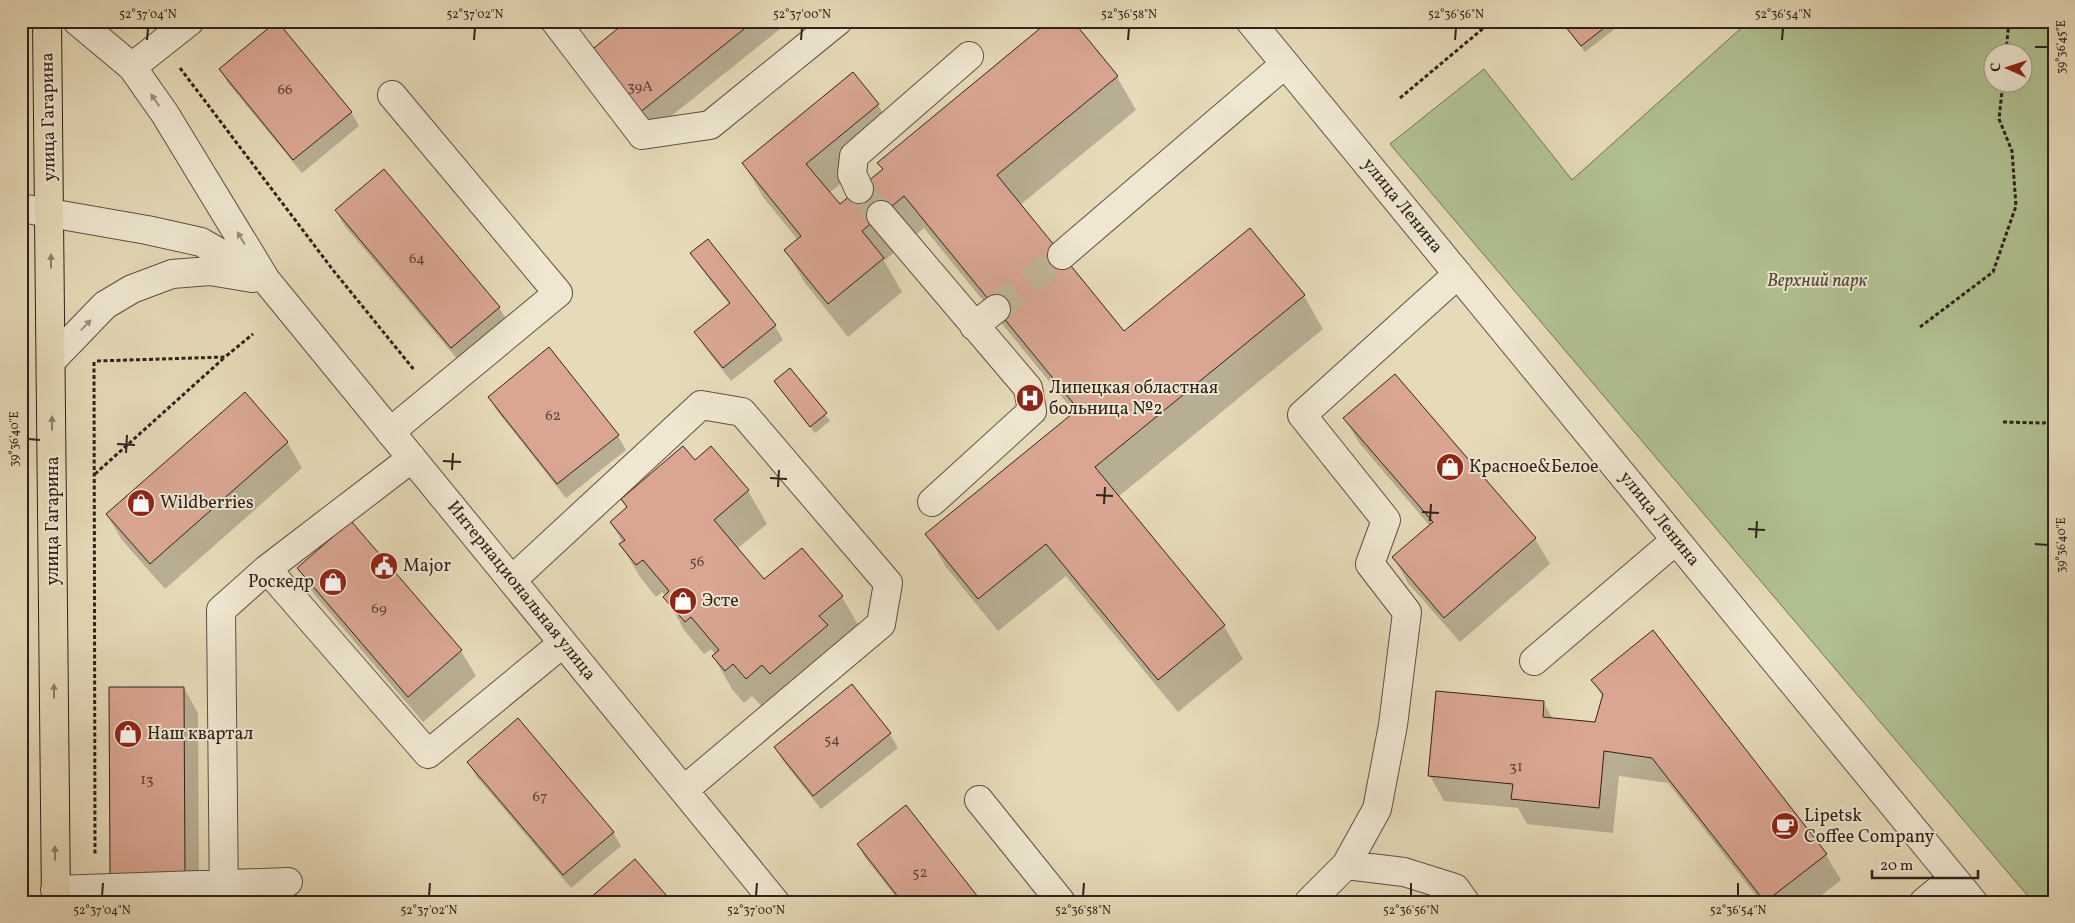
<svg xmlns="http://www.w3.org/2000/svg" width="2075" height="923" font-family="Vollkorn,serif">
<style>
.green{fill:#b1c192;stroke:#707257;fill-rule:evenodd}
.shadow{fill:#0003}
.building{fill:#daa692;stroke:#30221c}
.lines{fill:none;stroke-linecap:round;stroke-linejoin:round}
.minor-tunnel{stroke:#c2b599;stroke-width:28;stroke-dasharray:28 14;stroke-linecap:butt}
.minor-casing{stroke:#5e5043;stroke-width:30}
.major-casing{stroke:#30221c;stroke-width:30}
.path{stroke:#30221c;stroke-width:3;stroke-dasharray:4 2.5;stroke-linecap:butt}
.minor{stroke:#efe7d1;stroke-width:28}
.major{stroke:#e6dab8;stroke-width:28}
.oneway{fill:#998e80}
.oneway2{fill:#8b7e6a}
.ticks{fill:none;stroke:#30221c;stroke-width:2}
.labels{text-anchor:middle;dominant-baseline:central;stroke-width:4;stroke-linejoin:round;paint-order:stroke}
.number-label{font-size:15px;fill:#5a433a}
.street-label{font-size:18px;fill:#30221c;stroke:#efe7d1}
.park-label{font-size:18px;font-style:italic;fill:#504a3a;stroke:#efe7d1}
.poi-label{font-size:18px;fill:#30221c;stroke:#efe7d1;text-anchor:start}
.neatline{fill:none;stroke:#30221c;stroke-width:2}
.ticks-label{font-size:12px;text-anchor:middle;fill:#30221c}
</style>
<rect width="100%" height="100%" fill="#e6dab8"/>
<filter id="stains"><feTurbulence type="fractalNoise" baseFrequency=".004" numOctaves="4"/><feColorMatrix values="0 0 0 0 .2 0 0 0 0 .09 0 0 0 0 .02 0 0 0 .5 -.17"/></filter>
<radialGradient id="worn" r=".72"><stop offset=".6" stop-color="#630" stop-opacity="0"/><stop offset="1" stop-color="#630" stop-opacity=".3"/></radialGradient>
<path class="green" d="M 1749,21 L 2054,21 L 2054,902 L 2033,902 L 1390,144 L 1484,69 L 1572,180 ZM 1992,52 L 2022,52 L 2022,82 L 1992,82 Z"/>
<path class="shadow" d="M 629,21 L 790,21 L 645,137 L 597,76 Z
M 1561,21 L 1625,21 L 1585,52 Z
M 220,69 L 351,112 L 359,126 L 302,173 L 228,83 Z
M 1117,77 L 1136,110 L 1020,205 L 1124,333 L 1250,230 L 1304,296 L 1323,329 L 1118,497 L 1224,626 L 1243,659 L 1178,712 L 1066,576 L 998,631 L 946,567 L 927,534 L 1075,413 L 924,228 L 884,261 L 902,292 L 848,337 L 805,283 L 786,250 L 798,240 L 763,197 L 744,164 L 878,105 L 897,138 L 829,193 L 840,206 L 883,171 L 879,163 Z
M 336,211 L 499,307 L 507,321 L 459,361 L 344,225 Z
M 692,253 L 775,326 L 783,340 L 731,381 L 704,346 L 696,332 L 730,305 L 700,267 Z
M 790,369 L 830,421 L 815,433 L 775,382 Z
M 1394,376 L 1535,539 L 1550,564 L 1460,642 L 1408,583 L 1394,557 L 1430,526 L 1360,444 L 1345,419 Z
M 489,397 L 618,436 L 626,450 L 566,498 L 497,411 Z
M 287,442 L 302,468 L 165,589 L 122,540 L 107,515 Z
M 695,462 L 748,491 L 767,524 L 737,549 L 764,581 L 842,597 L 861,630 L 766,711 L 752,696 L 744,703 L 732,689 L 713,656 L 715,654 L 711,649 L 704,654 L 684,630 L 666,596 L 662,592 L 656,597 L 640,577 L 621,545 L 623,543 L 611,523 L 628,508 L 623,500 Z
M 351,523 L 461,651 L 476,676 L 423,722 L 314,594 L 299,568 Z
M 1653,632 L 1826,855 L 1841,880 L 1813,902 L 1761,902 L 1668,783 L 1619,776 L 1613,833 L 1527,824 L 1518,808 L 1444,801 L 1430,776 L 1543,702 L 1553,719 L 1596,724 L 1603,698 L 1593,680 Z
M 184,688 L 198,713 L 199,899 L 184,899 L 186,902 L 127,901 L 111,874 Z
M 890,734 L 898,748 L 821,809 L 783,761 L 775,747 Z
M 468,762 L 613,832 L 621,846 L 571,888 L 476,776 Z
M 858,845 L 981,902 L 900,902 L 866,859 Z
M 1672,900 L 1688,902 L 1672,902 Z"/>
<path class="building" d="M 277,21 L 352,112 L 293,160 L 219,69 Z
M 627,21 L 754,21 L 633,118 L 584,56 Z
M 1049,21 L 1073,21 L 1118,76 L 997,175 L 1124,331 L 1250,228 L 1305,295 L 1095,467 L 1225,625 L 1158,680 L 1046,544 L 978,599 L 925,534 L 1078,409 L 904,196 L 862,231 L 884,258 L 828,304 L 784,250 L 801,236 L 742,163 L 853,72 L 879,104 L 806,164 L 840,204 L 883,169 L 877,163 Z
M 1561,21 L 1613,21 L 1581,46 Z
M 384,169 L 500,307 L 451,348 L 335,210 Z
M 708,239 L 776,325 L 723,368 L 694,332 L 730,303 L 690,253 Z
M 549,347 L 619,435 L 557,484 L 488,397 Z
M 790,368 L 827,413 L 810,427 L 774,381 Z
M 1395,374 L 1536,538 L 1444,618 L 1392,557 L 1433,522 L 1343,418 Z
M 245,392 L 288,442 L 150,564 L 106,514 Z
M 683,446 L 695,460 L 711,446 L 749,490 L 714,520 L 764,579 L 802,548 L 843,596 L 819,616 L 828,625 L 770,674 L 762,665 L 746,679 L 733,664 L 725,671 L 712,656 L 719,650 L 691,617 L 685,622 L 663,597 L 669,591 L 643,560 L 636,565 L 619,544 L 625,540 L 610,522 L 627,507 L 621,499 Z
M 351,521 L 462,650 L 408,697 L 297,568 Z
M 1653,630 L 1827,854 L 1765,902 L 1652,758 L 1604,751 L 1599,808 L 1511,799 L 1513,784 L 1428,776 L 1436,691 L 1544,701 L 1543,717 L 1595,722 L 1603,694 L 1591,680 Z
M 852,684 L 891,733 L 813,796 L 774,747 Z
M 109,687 L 184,687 L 185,874 L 110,874 Z
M 518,718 L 614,832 L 563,875 L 467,762 Z
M 906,805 L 982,902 L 902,902 L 857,844 Z
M 635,859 L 672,902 L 592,902 L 590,898 Z
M 111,900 L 186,900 L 186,902 L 111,902 Z"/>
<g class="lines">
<path class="minor-tunnel" d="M 859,189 L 881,215
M 996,309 L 1062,255"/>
<defs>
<path id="minor" d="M 77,21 L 132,67 L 165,114 L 266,280 L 775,902
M 555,21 L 642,135 L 710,125 L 838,21
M 1250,21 L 1973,902
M 132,67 L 190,21
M 859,189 L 852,174 L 854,156 L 969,56
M 21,208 L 147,230 L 201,242 L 263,278
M 881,215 L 1028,388 L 1032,411 L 932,502
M 1062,255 L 1285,64
M 974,326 L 996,309
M 52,360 L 105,305 L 132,289 L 172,274 L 210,271 L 252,278
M 390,432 L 558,293 L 392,95
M 267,569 L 428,754 L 563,643
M 512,580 L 701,405 L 742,412 L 888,583 L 881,624 L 684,790
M 1534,661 L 1676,540
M 979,800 L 1061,902
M 1346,865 L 1404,872 L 1455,888 L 1465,902
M 55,890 L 288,882
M 224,902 L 221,610 L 267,569 L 412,458
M 1309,902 L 1346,865 L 1377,809 L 1393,725 L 1407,612 L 1370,564 L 1386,520 L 1302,415 L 1458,274
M 1924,902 L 1953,878"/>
<path id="major" d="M 47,21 L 56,902"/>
</defs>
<use href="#minor" class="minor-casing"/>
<use href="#major" class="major-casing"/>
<path class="path" d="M 2006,52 L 2009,21
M 180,68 L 333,270 L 415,371
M 1400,98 L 1492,21
M 1920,327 L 1993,272 L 2016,206 L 2012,151 L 1999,119 L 2003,82
M 97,361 L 225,357 L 253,334
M 94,362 L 95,856
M 2003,422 L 2044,423 L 2054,416
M 95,474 L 224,358"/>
<use href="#minor" class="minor"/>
<use href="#major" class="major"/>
</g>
<defs><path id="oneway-solid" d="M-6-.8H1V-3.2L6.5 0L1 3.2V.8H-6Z" transform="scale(1.25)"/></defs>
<g class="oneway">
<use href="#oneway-solid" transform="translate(155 100) rotate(-125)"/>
<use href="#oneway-solid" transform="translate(241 238) rotate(-121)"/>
<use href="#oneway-solid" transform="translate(86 325) rotate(-46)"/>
</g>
<g class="oneway2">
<use href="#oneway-solid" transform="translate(51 261) rotate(-90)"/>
<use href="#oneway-solid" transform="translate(52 423) rotate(-90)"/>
<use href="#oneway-solid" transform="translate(54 691) rotate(-90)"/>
<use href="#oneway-solid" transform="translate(55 853) rotate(-90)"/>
</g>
<path class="ticks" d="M 147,40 L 148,28M 474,40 L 475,28M 801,40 L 802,28M 1128,40 L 1129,28M 1455,40 L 1456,28M 1782,40 L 1783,28M 2035,47 L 2048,47M 28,439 L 40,440M 117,444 L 135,445M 126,453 L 127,435M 443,461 L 461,462M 452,470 L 453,453M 770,478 L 787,479M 778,487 L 779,470M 1096,495 L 1113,496M 1104,504 L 1105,487M 1422,512 L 1439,513M 1430,521 L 1431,504M 1748,529 L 1765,530M 1756,538 L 1757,521M 2035,544 L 2048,545M 102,896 L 103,883M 429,896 L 430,883M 756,896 L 757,883M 1083,896 L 1084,883M 1411,896 L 1411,883M 1738,896 L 1738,883"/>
<defs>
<symbol id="hospital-disc" viewBox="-11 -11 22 22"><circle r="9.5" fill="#8f2418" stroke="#efe7d1"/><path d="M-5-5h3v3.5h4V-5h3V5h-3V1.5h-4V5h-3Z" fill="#fff"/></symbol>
<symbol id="shop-disc" viewBox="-11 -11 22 22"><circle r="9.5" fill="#8f2418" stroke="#efe7d1"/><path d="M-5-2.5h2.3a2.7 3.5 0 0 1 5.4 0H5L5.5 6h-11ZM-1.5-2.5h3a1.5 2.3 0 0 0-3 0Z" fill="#fff"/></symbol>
<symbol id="civic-disc" viewBox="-11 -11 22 22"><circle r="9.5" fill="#8f2418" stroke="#efe7d1"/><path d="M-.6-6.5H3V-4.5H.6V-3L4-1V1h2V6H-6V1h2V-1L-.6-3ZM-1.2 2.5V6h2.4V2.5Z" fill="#fff"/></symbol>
<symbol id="cafe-disc" viewBox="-11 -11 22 22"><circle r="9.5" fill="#8f2418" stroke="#efe7d1"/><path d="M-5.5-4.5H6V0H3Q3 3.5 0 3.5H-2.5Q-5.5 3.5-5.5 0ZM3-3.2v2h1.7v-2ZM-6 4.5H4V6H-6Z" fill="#fff"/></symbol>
</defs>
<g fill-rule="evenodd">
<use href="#hospital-disc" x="1014" y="382" width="32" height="32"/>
<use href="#shop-disc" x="1434" y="451" width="32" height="32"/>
<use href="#shop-disc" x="125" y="487" width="32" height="32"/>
<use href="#civic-disc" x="368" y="550" width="32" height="32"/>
<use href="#shop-disc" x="317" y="566" width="32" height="32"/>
<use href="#shop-disc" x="667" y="585" width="32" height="32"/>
<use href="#shop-disc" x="112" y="718" width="32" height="32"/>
<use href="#cafe-disc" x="1769" y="810" width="32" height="32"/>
</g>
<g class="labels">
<g class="number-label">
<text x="640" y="87">39А</text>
<text x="285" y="90">66</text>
<text x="417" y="259">64</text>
<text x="553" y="416">62</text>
<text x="697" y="562">56</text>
<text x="379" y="609">69</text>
<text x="832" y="740">54</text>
<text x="1516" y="767">31</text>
<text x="147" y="780">13</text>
<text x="540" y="797">67</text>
<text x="920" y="873">52</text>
</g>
<g class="street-label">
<text transform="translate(49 117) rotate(-91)">улица Гагарина</text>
<text transform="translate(1402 206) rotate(51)">улица Ленина</text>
<text transform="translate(1659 519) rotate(51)">улица Ленина</text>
<text transform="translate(53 521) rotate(-90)">улица Гагарина</text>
<text transform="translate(521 591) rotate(51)">Интернациональная улица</text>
</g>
<g class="park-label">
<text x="1817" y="281">Верхний парк</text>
</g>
<g class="poi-label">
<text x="1049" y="388">Липецкая областная<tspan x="1049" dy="21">больница №2</tspan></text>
<text x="1469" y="467">Красное&amp;Белое</text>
<text x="160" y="503">Wildberries</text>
<text x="403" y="566">Major</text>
<text x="314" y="582" text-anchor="end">Роскедр</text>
<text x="702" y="601">Эсте</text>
<text x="147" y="734">Наш квартал</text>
<text x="1804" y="816">Lipetsk<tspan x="1804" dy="21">Coffee Company</tspan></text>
</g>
</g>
<rect width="2075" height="923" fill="none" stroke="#e6dab8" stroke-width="55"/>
<g transform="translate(2008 68) rotate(273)"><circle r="24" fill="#efe7d1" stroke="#a39889"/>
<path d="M0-4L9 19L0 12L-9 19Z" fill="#8f2418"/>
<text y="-8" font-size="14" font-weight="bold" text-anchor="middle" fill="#30221c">С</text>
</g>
<path d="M1872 870v8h106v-8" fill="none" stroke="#30221c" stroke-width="2.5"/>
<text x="1880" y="870" font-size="15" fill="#30221c" stroke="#efe7d1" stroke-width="4" paint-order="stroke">20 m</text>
<rect x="28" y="28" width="2020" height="868" class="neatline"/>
<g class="ticks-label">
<text x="148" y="18">52°37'04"N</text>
<text x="475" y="18">52°37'02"N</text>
<text x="802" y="18">52°37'00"N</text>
<text x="1129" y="18">52°36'58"N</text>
<text x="1456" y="18">52°36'56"N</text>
<text x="1783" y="18">52°36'54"N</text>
<text transform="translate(2061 47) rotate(-90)" y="4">39°36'45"E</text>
<text transform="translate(14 439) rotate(-90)" y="4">39°36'40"E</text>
<text transform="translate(2061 545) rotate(-90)" y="4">39°36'40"E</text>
<text x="102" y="914">52°37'04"N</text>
<text x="429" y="914">52°37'02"N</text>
<text x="756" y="914">52°37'00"N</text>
<text x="1083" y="914">52°36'58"N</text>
<text x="1411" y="914">52°36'56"N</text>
<text x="1738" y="914">52°36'54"N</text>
</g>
<rect width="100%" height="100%" filter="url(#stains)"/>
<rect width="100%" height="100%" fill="url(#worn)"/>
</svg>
